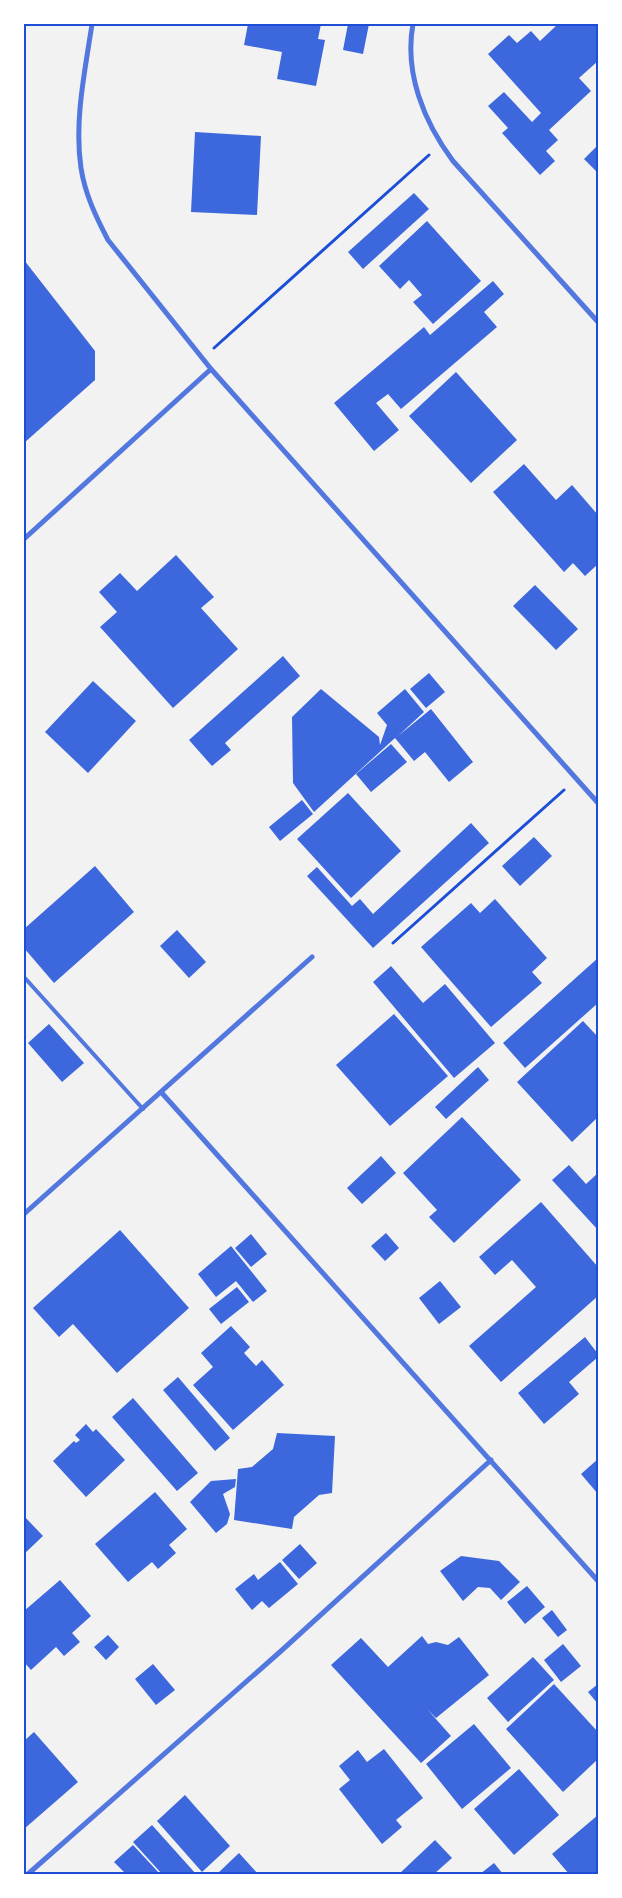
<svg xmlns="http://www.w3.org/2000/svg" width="622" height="1898" font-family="'Libre Baskerville',serif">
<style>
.building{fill:#3d67dc}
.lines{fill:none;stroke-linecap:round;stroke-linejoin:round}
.path{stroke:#1d4ed8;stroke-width:3}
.service{stroke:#5277de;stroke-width:4}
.minor{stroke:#5277de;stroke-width:5}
.neatline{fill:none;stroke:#1d4ed8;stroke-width:2}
</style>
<rect width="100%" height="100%" fill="#f2f2f2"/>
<path class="building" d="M 248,24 L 321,24 L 318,39 L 325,40 L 316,86 L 277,79 L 282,52 L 244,45 Z
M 348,24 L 369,24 L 363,54 L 343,50 Z
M 558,24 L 598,24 L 598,61 L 579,78 L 591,91 L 549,130 L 558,140 L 546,151 L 555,161 L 540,175 L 502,133 L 508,128 L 488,106 L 504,92 L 532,122 L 541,113 L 488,54 L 509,35 L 517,43 L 531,31 L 540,41 Z
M 195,132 L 261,136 L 257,215 L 191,212 Z
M 598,145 L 598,173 L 584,159 Z
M 414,193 L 429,209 L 363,269 L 348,252 Z
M 427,221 L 481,281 L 433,324 L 413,302 L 422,295 L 409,280 L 400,289 L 379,266 Z
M 24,260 L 95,351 L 95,380 L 24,443 Z
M 493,281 L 504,294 L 484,312 L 497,327 L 401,409 L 388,394 L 376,403 L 399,430 L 374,451 L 334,403 L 424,327 L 430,335 Z
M 456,372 L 517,440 L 471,483 L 409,416 Z
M 524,464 L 556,500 L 572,485 L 598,515 L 598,564 L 585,576 L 573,563 L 564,572 L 493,492 Z
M 176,555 L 214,597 L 201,608 L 238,649 L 173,708 L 100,627 L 117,612 L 99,592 L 120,573 L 137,591 Z
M 535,585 L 578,629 L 556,650 L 513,606 Z
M 283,656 L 300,676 L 225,743 L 231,750 L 212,766 L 189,740 Z
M 429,673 L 445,692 L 426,708 L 410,689 Z
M 93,681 L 136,721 L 88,773 L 45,732 Z
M 321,689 L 379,737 L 380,745 L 387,725 L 377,713 L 405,689 L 424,712 L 398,736 L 431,709 L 473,762 L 449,782 L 425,752 L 414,761 L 395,738 L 314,812 L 293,783 L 292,717 Z
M 391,744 L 407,762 L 371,792 L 356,774 Z
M 348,793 L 401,851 L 351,898 L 297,839 Z
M 302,800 L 313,814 L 280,841 L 269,827 Z
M 471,823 L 489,843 L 373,948 L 307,876 L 317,867 L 352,906 L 360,899 L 373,914 Z
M 534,837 L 552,856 L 520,886 L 502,866 Z
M 95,866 L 134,912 L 54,983 L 24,948 L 24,929 Z
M 495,899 L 547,958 L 532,972 L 542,983 L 491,1027 L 421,947 L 471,903 L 480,913 Z
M 177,930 L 206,962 L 189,978 L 160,946 Z
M 598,958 L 598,1003 L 525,1068 L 503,1043 Z
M 391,966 L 423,1003 L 445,984 L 495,1043 L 454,1078 L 373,982 Z
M 394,1014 L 448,1076 L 390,1126 L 336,1065 Z
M 583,1021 L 598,1037 L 598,1071 L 597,1072 L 598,1074 L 598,1117 L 572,1142 L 517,1082 Z
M 49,1024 L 84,1063 L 62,1082 L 28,1043 Z
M 478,1067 L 489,1080 L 446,1119 L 435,1107 Z
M 462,1117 L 521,1180 L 454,1243 L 429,1217 L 437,1210 L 403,1173 Z
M 381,1156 L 396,1173 L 362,1204 L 347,1188 Z
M 569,1165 L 586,1184 L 598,1173 L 598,1230 L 552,1180 Z
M 541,1202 L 598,1267 L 598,1296 L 501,1382 L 469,1346 L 536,1287 L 512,1260 L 495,1275 L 479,1257 Z
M 120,1230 L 189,1308 L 117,1373 L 73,1324 L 59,1337 L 33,1308 Z
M 386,1233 L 399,1248 L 385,1261 L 371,1246 Z
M 251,1234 L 267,1254 L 251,1267 L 235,1248 Z
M 231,1246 L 267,1291 L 253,1302 L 236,1281 L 216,1297 L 198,1274 Z
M 440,1281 L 461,1307 L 439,1324 L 419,1298 Z
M 237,1287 L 249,1302 L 221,1324 L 209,1309 Z
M 231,1326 L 250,1347 L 244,1353 L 256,1366 L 262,1360 L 284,1385 L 233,1430 L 193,1385 L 213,1367 L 201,1353 Z
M 585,1337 L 598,1354 L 598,1357 L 569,1382 L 579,1394 L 544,1424 L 518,1393 Z
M 178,1377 L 230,1438 L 215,1451 L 163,1390 Z
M 133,1398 L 198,1473 L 177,1491 L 112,1417 Z
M 86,1424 L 93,1432 L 96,1429 L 125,1460 L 86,1497 L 53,1461 L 74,1441 L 76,1443 L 80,1440 L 75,1435 Z
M 277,1433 L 335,1436 L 332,1493 L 319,1495 L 294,1517 L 292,1529 L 234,1520 L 238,1469 L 252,1467 L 273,1449 Z
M 598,1459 L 598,1494 L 581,1474 Z
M 236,1479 L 235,1487 L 223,1494 L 230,1514 L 227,1524 L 216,1533 L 190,1502 L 211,1481 Z
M 155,1492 L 187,1529 L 169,1545 L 176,1553 L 158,1569 L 152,1562 L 128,1582 L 95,1544 Z
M 24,1516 L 43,1536 L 24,1554 Z
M 300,1544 L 317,1563 L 299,1579 L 282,1560 Z
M 461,1556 L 499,1561 L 520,1582 L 501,1600 L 490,1588 L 478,1587 L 463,1601 L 440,1571 Z
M 280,1562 L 298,1584 L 269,1608 L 262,1601 L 252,1610 L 235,1589 L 254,1574 L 258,1580 Z
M 60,1580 L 91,1616 L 72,1633 L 80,1642 L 64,1656 L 56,1647 L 31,1670 L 24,1662 L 24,1611 Z
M 527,1586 L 545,1607 L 525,1624 L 507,1602 Z
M 552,1610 L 567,1630 L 558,1637 L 542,1618 Z
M 108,1635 L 119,1647 L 106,1660 L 94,1647 Z
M 422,1636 L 428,1644 L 436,1642 L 448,1645 L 459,1637 L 489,1675 L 436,1718 L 427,1709 L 451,1736 L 421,1763 L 331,1665 L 361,1638 L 388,1667 Z
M 563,1644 L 581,1666 L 561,1682 L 544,1660 Z
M 533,1657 L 554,1680 L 508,1722 L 487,1698 Z
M 153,1664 L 175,1690 L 156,1705 L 135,1679 Z
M 554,1684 L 598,1732 L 598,1759 L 563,1792 L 506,1729 Z
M 598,1684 L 598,1704 L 588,1692 Z
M 474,1724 L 511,1768 L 462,1809 L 426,1764 Z
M 34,1732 L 78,1782 L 24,1829 L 24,1741 Z
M 384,1749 L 423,1798 L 396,1820 L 402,1827 L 382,1844 L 339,1789 L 350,1780 L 339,1766 L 358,1750 L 367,1762 Z
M 519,1769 L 559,1815 L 514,1855 L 474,1809 Z
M 185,1795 L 230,1846 L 202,1872 L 157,1821 Z
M 598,1815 L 598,1874 L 569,1874 L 552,1854 Z
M 152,1825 L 196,1874 L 162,1874 L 133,1842 Z
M 435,1840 L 452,1858 L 434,1874 L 399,1874 Z
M 133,1845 L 160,1874 L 126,1874 L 114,1862 Z
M 239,1853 L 258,1874 L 217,1874 Z
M 494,1863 L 503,1874 L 480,1874 Z"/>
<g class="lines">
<path class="path" d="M 214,348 L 429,155
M 393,943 L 564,790"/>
<path class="service" d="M 24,977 L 143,1109"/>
<path class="minor" d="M 92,24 C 85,71 74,121 81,168 C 85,194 96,217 108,240 L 211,369 L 598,803
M 413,24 C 404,73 424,122 453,161 L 598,322
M 24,539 L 211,369
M 161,1092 L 598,1581
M 24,1214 L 312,957
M 28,1874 L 281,1651 L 491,1460"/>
</g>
<rect width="622" height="1898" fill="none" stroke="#ffffff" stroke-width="50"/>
<rect x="25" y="25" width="572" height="1848" class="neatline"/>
</svg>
